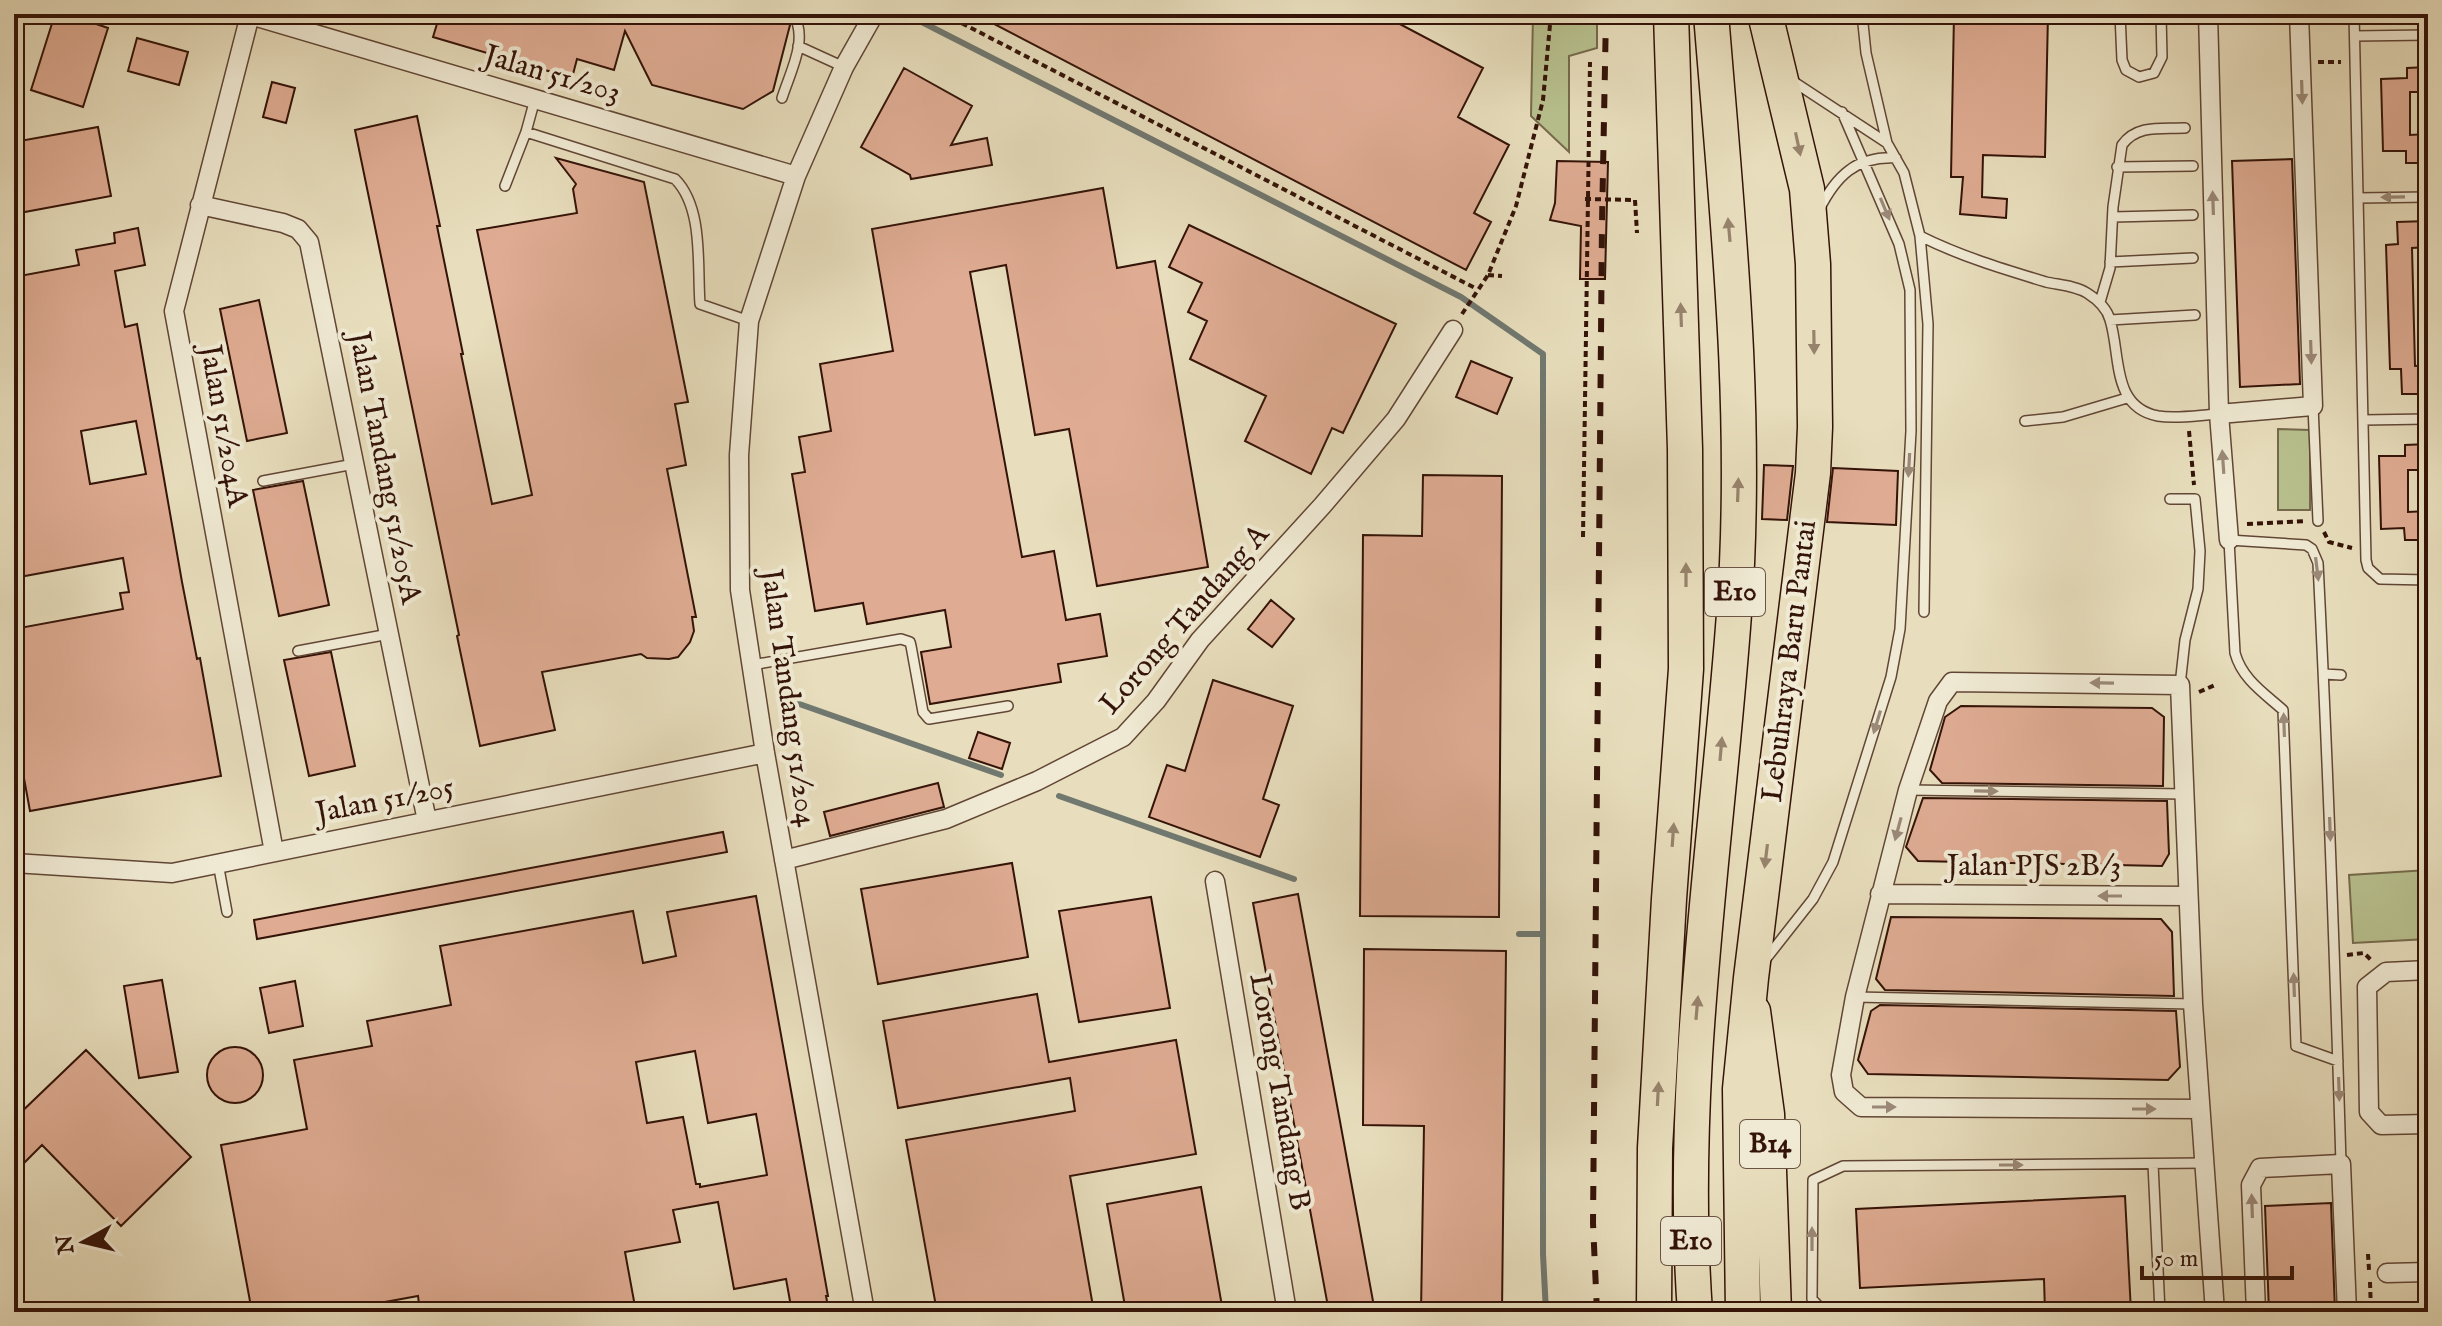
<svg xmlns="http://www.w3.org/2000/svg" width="2442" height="1326" font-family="'IM FELL English',serif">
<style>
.green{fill:#b8c18f;stroke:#766a4c;stroke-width:2}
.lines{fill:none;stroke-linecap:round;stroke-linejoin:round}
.stream{stroke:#707870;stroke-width:6}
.building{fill:#dfac93;stroke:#341308;stroke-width:2;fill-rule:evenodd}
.lane-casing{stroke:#614635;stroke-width:12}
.street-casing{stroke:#614635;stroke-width:21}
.primary-casing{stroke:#341308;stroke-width:33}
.highway-casing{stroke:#341308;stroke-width:37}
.path{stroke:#341308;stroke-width:4;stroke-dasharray:6 4;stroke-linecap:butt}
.lane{stroke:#f0ead4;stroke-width:9}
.street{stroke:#f0ead4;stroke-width:18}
.primary{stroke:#e8debd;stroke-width:30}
.highway{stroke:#e8debd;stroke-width:34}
.rail{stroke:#341308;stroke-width:6;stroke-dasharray:14 14;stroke-linecap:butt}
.path-bridge{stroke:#341308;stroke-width:4;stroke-dasharray:6 4;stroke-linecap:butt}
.oneway{fill:#9b8978}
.oneway2{fill:#97836c}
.labels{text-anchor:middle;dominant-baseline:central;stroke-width:8;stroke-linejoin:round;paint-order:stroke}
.shield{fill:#f0ead4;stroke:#6c5445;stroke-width:2}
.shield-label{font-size:28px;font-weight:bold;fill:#341308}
.street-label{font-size:30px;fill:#341308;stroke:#f0ead4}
</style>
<rect width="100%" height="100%" fill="#e8debd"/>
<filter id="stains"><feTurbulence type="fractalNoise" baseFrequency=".0025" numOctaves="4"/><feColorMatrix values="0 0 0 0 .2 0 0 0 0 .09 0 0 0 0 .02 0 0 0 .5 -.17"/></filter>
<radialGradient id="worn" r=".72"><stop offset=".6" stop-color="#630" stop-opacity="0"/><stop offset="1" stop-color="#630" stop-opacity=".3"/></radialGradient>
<path class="green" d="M 1533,14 L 1597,14 L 1597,48 L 1569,56 L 1569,152 L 1531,116 Z
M 2278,429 L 2310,430 L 2310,510 L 2278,510 Z
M 2428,870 L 2428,939 L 2353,943 L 2349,875 Z"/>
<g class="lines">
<path class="stream" d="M 906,14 L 1461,297 L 1543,354 L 1543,1254 L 1546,1312
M 788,700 L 1001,775
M 1059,796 L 1294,879
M 1519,934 L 1543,934"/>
</g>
<path class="building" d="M 55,14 L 67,14 L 108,28 L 83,107 L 31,90 Z
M 440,14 L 786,14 L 790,25 L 773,91 L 743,109 L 652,85 L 625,31 L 614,70 L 577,59 L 572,78 L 433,37 Z
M 975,14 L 1381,14 L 1483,68 L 1458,117 L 1509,145 L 1474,213 L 1491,222 L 1466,270 Z
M 1954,14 L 2048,14 L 2045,157 L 1983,155 L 1982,197 L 2007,199 L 2006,218 L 1960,214 L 1963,177 L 1951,177 Z
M 137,38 L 188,52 L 179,85 L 128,71 Z
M 2428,67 L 2428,92 L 2410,92 L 2410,135 L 2428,134 L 2428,163 L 2406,163 L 2406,151 L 2383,151 L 2381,79 L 2407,78 L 2407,68 Z
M 904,68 L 972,106 L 951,145 L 987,138 L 992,165 L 911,179 L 910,175 L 861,147 Z
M 272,82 L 295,88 L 286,123 L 263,117 Z
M 417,116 L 440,226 L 437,226 L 463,354 L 461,354 L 492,504 L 532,495 L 477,230 L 577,213 L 573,189 L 576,184 L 556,158 L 644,182 L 688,402 L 675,404 L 686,465 L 667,469 L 696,617 L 692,617 L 694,631 L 690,642 L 678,657 L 669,659 L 647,658 L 641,654 L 542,672 L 555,730 L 480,746 L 457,636 L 459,635 L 355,130 Z
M 98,127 L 111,196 L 14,214 L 14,142 Z
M 2292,159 L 2300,384 L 2240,387 L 2232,161 Z
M 1557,161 L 1608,162 L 1605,279 L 1580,279 L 1581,226 L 1550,220 L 1555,203 Z
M 1103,188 L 1117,268 L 1155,261 L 1208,567 L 1097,586 L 1069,429 L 1035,435 L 1006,265 L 970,272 L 1022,557 L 1054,551 L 1066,620 L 1100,614 L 1107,656 L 1058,664 L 1061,682 L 930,704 L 921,652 L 951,647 L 945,610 L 867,624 L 863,603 L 815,611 L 792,474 L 805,472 L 799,437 L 831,431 L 820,364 L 893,351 L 872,229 Z
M 2428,221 L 2428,247 L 2412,248 L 2415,366 L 2428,365 L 2428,394 L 2402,394 L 2401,369 L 2390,369 L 2386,245 L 2398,244 L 2397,222 Z
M 1189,225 L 1396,324 L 1343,433 L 1332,428 L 1311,474 L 1245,441 L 1266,396 L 1190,359 L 1207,321 L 1188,312 L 1202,283 L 1169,267 Z
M 138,228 L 145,265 L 115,271 L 125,327 L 137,324 L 182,582 L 197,659 L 200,658 L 221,776 L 30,811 L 14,724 L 14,629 L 123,609 L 120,593 L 129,592 L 123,558 L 14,578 L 14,277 L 79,265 L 76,250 L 115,243 L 114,233 ZM 136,421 L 146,474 L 90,484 L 81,431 Z
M 259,300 L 287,433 L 247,441 L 220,309 Z
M 1471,361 L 1512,378 L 1497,414 L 1456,397 Z
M 2428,444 L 2428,470 L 2408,470 L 2408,512 L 2428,511 L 2428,540 L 2405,540 L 2404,528 L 2381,529 L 2379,456 L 2405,456 L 2405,445 Z
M 1764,465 L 1793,466 L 1787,520 L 1762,519 Z
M 1833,468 L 1898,471 L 1896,525 L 1827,522 Z
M 1423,475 L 1502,476 L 1499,917 L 1360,916 L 1363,535 L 1422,536 Z
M 303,481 L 329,605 L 279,616 L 253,490 Z
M 1271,600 L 1294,619 L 1272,647 L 1248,629 Z
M 331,652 L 355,766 L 309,776 L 284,660 Z
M 1213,680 L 1293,706 L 1263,799 L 1279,805 L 1260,857 L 1149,817 L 1167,765 L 1185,771 Z
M 1961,706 L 2152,708 L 2164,717 L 2163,786 L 1942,783 L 1930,770 L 1945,717 Z
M 978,732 L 1010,743 L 1002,769 L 969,758 Z
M 938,783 L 944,807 L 830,836 L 824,812 Z
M 1923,798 L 2167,801 L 2169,854 L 2162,866 L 1918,861 L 1906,847 Z
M 723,832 L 727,852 L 257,939 L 254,920 Z
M 1012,863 L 1028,957 L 878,984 L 861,889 Z
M 1298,894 L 1339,1116 L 1375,1312 L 1329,1312 L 1253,903 Z
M 756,896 L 828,1296 L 826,1296 L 829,1312 L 792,1312 L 786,1279 L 734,1289 L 718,1202 L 673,1210 L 680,1242 L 625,1252 L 636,1312 L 420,1312 L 418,1296 L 330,1312 L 252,1312 L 221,1145 L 307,1129 L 294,1060 L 372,1046 L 367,1021 L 451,1005 L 440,946 L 633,911 L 643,963 L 676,956 L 667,912 ZM 695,1051 L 708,1123 L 756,1114 L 767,1175 L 700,1187 L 700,1184 L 696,1184 L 683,1117 L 647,1123 L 636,1062 Z
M 1151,897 L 1170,1008 L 1079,1022 L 1059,911 Z
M 1891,917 L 2161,919 L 2172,932 L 2174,996 L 1885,990 L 1876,979 Z
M 1364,949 L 1506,951 L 1502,1312 L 1421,1312 L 1424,1126 L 1363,1125 Z
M 162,980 L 178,1072 L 139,1078 L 124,986 Z
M 295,981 L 303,1026 L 269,1033 L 260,988 Z
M 1037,994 L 1049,1062 L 1176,1040 L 1196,1154 L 1070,1176 L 1094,1312 L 937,1312 L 906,1140 L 1075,1111 L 1070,1078 L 898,1108 L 883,1021 Z
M 1880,1005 L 2176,1011 L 2180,1067 L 2168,1080 L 1868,1074 L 1858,1060 L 1871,1011 Z
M207 1075a28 28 0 1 1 56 0a28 28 0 1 1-56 0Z
M 86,1050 L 191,1157 L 121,1226 L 42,1145 L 14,1173 L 14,1119 Z
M 1201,1187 L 1222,1306 L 1191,1312 L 1126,1312 L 1107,1204 Z
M 2125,1196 L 2131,1312 L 2045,1312 L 2044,1279 L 1860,1288 L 1856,1209 Z
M 2331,1203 L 2335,1312 L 2269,1312 L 2265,1206 Z"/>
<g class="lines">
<defs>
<path id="lane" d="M 1862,14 L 1866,53 L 1887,143 L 1904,173 L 1920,236 C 1960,256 2003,269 2046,282 C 2060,285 2076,286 2087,293 C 2098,300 2107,308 2110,320 C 2121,355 2111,407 2158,416 C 2177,419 2199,415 2219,414
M 2120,14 L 2122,60 L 2126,70 L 2139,77 L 2154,73 L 2162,57 L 2161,14
M 2354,14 L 2366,560 L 2368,568 L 2380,579 L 2428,580
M 2355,36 L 2428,35
M 798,46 L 844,67
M 1791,80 L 1887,143
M 782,98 C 790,72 809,39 793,14
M 526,132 L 675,179 C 704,208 697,266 700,304 L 749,321
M 2117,167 L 2193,166
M 505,186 L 526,132 L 535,99
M 2358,198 L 2428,197
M 1819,210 C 1836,176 1856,156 1896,158
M 2113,217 L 2193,215
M 1920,236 L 1928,324 L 1924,612
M 2110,262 L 2193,258
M 2100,302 L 2110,268 L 2113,207 L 2122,145 C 2137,124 2162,129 2185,128
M 2110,320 L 2195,315
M 2313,406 L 2318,521
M 2363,420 L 2428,419
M 2025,421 L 2063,417 L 2127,398
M 263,481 L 354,464
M 2170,499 L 2195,499 L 2200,551 L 2198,589 L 2185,640 L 2180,685
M 298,651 L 389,634
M 752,665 L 901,639 L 910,642 L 911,646 L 923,712 L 929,719 L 1008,706
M 2324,674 L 2341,675
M 1908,790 L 2184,794
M 218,863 L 227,912
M 1765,960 L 1813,899 L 1833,862 L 1891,677 L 1900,629 L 1911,431 L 1910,290 L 1899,244 L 1842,112
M 1855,997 L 2193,1004
M 2338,1061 L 2296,1046 L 2283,710 C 2264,693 2242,679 2235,653 L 2229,540 L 2306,545 L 2312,549 L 2318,563 C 2328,764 2335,964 2341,1164
M 2153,1164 L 2160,1312
M 1824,1312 L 1812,1299 L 1813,1180 L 1843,1166 L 2205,1163
M 1827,1312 L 2009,1309 L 2009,1312"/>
<path id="street" d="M 247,14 L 796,176
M 2208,14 L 2219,414 L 2229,540
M 250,15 L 174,311 L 274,852
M 200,205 L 283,223 L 298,229 L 309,242 L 427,821
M 2219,414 L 2313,406 L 2299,14
M 784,860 L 946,819 L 1037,781 L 1123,737 L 1156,701 L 1200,640 L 1322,506 L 1396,419 L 1453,330
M 14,863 L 172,873 L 765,753
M 1215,881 L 1287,1312
M 1880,894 L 2188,896
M 2428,970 L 2386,972 L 2367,987 L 2369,1112 L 2381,1125 L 2428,1124
M 2200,1109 L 1861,1107 L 1844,1092 L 1841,1075 L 1855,997 L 1908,790 L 1938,701 L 1952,682 L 2180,685 L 2193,1004 L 2215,1312
M 2387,1273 L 2428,1272
M 865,1312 L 765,753 L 740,590 L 739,455 L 749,321 L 796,176 L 844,67 L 874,14
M 2256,1312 L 2251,1185 L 2260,1168 L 2341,1164 L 2347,1312"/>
<path id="primary" d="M 1755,1011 L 1769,1114 L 1776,1312"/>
<path id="highway" d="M 1654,1312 L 1655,1148 L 1669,899 L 1686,669 L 1685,449 L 1671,14
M 1695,1312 C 1678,1078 1717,847 1734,614 C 1749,414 1727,214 1711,14
M 1743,1312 L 1740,1089 L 1751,978 L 1813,473 L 1815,427 L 1813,264 L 1807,189 L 1765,14"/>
</defs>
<use href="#lane" class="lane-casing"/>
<use href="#street" class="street-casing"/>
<use href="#primary" class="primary-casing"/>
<use href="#highway" class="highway-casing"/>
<path class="path" d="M 944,14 L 1477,289
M 2318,62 L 2341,62
M 1635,200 L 1637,233
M 1488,275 L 1502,276
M 1462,314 L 1488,275 L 1516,206 L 1543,100 L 1551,14
M 2189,431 L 2194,485
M 2247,524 L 2306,521
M 2324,532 L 2329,542 L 2352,548
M 1583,537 L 1590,62
M 2199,692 L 2215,685
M 2347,955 L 2364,953 L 2371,960
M 2368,1254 L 2369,1270
M 2370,1282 L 2371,1312"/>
<use href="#lane" class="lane"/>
<use href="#street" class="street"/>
<use href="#primary" class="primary"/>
<use href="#highway" class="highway"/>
<path class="rail" d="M 1597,1312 L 1593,1223 L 1602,223 L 1606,14"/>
<path class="path-bridge" d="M 1585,199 L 1635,200"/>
</g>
<defs><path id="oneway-solid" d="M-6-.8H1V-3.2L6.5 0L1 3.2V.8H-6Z" transform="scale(2)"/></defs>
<g class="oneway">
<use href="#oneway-solid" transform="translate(2302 92) rotate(88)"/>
<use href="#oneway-solid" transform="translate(2393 197) rotate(179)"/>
<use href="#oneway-solid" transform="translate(2213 203) rotate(-92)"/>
<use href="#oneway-solid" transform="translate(1885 209) rotate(67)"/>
<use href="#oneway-solid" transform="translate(2311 352) rotate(88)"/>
<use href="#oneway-solid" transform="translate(2223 462) rotate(-94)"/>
<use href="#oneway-solid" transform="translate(1909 465) rotate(93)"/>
<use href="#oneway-solid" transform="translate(2317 569) rotate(83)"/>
<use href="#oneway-solid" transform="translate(2102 683) rotate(-179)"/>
<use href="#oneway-solid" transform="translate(1877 722) rotate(107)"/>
<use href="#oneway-solid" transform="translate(2284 725) rotate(-92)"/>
<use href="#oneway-solid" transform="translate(1986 791) rotate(1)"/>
<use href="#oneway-solid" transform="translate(1898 829) rotate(105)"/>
<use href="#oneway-solid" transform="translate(2330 829) rotate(88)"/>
<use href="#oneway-solid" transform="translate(2110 896) rotate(-180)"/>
<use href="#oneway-solid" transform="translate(2294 985) rotate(-92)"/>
<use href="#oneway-solid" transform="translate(2339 1089) rotate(88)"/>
<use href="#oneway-solid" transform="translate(1884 1107)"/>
<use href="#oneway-solid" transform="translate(2144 1109)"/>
<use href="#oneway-solid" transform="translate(2011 1165)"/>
<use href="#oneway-solid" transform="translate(2252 1206) rotate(-92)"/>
<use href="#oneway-solid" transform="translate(1812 1239) rotate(-90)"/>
</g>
<g class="oneway2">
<use href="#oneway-solid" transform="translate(1798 144) rotate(78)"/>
<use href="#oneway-solid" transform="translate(1729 230) rotate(-95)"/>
<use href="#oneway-solid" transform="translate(1681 315) rotate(-92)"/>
<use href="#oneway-solid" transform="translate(1814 342) rotate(89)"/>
<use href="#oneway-solid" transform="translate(1738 490) rotate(-88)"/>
<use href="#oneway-solid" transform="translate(1686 575) rotate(-90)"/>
<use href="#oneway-solid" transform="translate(1721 749) rotate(-85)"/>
<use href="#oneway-solid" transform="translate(1673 835) rotate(-86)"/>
<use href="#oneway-solid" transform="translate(1766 856) rotate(97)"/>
<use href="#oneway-solid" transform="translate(1697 1008) rotate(-85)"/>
<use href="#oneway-solid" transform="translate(1658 1094) rotate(-87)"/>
</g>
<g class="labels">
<g class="shield">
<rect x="1705" y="568" width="60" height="48" rx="6"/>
<rect x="1740" y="1120" width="60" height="48" rx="6"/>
<rect x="1661" y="1217" width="60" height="48" rx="6"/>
</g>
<g class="shield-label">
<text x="1735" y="592">E10</text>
<text x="1770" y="1144">B14</text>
<text x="1691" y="1241">E10</text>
</g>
<g class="street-label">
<text transform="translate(552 75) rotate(16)">Jalan 51/203</text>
<text transform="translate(223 426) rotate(80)">Jalan 51/204A</text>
<text transform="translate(384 468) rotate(79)">Jalan Tandang 51/205A</text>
<text transform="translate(1185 620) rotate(-49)">Lorong Tandang A</text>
<text transform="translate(1790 661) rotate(-83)">Lebuhraya Baru Pantai</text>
<text transform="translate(788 698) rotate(82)">Jalan Tandang 51/204</text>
<text transform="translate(385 801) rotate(-11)">Jalan 51/205</text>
<text x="2034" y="867">Jalan PJS 2B/3</text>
<text transform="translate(1279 1092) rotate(80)">Lorong Tandang B</text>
</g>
</g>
<rect width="2442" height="1326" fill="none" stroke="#e8debd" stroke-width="48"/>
<rect x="16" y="16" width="2410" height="1294" fill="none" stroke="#341308" stroke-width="4"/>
<rect x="24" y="24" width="2394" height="1278" fill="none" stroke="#341308" stroke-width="2"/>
<g transform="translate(84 1242) rotate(262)" stroke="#f0ead4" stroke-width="6" paint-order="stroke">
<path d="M0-6L14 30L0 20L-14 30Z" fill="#341308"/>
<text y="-12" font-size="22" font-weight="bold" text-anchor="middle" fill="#341308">N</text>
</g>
<path d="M2142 1266v12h150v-12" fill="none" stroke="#341308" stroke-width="4"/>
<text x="2154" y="1266" font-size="24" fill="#341308" stroke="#f0ead4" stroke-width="6" paint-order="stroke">50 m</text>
<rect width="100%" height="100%" filter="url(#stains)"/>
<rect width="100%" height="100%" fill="url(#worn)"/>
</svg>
